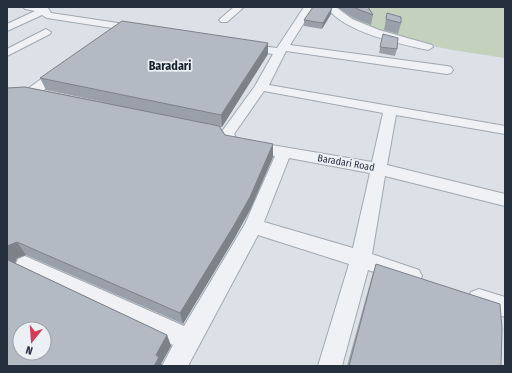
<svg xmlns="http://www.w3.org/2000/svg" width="512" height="373" font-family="'Fira Sans Condensed',sans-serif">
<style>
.green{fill:#c3d1bd}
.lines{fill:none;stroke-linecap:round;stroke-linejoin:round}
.street-casing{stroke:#a1a8b1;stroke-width:2}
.street{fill:#eff1f5;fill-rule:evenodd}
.wall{fill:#9aa0a9}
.shaded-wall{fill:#7d8289}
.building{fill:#b3bac4;stroke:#7d8289;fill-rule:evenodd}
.labels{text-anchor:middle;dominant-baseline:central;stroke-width:3.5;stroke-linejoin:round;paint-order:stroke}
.street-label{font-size:10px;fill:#252f3e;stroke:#ebf0f5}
.far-district-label{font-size:12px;font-weight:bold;fill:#18212e;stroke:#ebf0f5}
</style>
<rect width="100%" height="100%" fill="#dce1e7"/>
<path class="green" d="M 336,7 L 505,7 L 505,58 L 452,50 L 404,40 L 362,24 Z"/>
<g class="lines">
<defs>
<path id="street" d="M 23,7 L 45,7 L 48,8 L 51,13 L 138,26 L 143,29 L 138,32 L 47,18 L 42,15 L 7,31 L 7,24 L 35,11 L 25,9 Z
M 234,7 L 244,7 L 227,22 L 221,22 L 219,20 L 221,18 Z
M 304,7 L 314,7 L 290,45 L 447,66 L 451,67 L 453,70 L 451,73 L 447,74 L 286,51 L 269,85 L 505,126 L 505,134 L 396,115 L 387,165 L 505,194 L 505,206 L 385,176 L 372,254 L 419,270 L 422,276 L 419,282 L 412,285 L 368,270 L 342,366 L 318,366 L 349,264 L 258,235 L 188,366 L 162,366 L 173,345 L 18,271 L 15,265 L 18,259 L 25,256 L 184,326 L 245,224 L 275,156 L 226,146 L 220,134 L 255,86 L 273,54 L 245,50 L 240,47 L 245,44 L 277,48 ZM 264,91 L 383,113 L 372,162 L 237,139 L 234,134 ZM 289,158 L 370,173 L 353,248 L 264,222 Z
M 326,7 L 336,7 L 352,19 L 379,30 L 432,45 L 433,47 L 428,50 C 397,43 346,33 326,7 Z
M 46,29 L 51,32 L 50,34 L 7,56 L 7,49 Z
M 62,66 L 66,67 L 68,70 L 66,73 L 36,96 L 26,96 L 25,93 L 26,90 L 58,67 Z
M 479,289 L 505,297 L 505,317 L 471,306 L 468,299 L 471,292 Z"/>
</defs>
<use href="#street" class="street-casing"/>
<use href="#street" class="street"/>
</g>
<path class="wall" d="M 337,7 L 368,7 L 373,15 L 371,25 L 353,18 Z
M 387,13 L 401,23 L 398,34 L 384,30 Z
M 331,14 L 322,29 L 304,26 L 304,20 Z
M 383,34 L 397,49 L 395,56 L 379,53 Z
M 268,54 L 222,127 L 220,127 L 225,135 L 273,157 L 250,210 L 234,239 L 183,324 L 26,255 L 17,258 L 15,263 L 167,335 L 171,346 L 161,364 L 163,366 L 7,366 L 25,87 L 113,104 L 46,90 L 40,78 Z
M 376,264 L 501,366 L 347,366 L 372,276 Z"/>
<path class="shaded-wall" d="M 332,8 L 331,14 L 322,29 L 323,23 Z
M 268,43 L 268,54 L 222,127 L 221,115 Z
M 273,144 L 273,157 L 250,210 L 234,239 L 183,324 L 180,313 Z
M 17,242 L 26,255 L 17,258 L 14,266 L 17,272 L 7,259 L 7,246 Z
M 167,335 L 171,346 L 161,364 L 163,366 L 154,366 L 156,355 Z"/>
<path class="building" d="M 313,7 L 330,7 L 332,8 L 323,23 L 304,20 Z
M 354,7 L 368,7 L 373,15 L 355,8 Z
M 387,13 L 401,17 L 401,23 L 386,19 Z
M 122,21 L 268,43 L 221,115 L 40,78 Z
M 383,34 L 398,38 L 397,49 L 380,47 Z
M 25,87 L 219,126 L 225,135 L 273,144 L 250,197 L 233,227 L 180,313 L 17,242 L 7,246 L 7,88 Z
M 7,259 L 8,260 L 167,335 L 156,355 L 159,357 L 154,366 L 7,366 ZM 20,329 L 44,329 L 44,353 L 20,353 Z
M 376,264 L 500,304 L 502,329 L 501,366 L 349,366 Z"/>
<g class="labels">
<g class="street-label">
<text transform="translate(346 163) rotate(10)">Baradari Road</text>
</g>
<g class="far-district-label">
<text x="170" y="66">Baradari</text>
</g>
</g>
<rect width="512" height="373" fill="none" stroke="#252f3e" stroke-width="16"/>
<g transform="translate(32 341) rotate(197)"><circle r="19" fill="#ebf0f5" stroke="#9ca3ac"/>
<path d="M0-3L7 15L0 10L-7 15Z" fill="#d33b59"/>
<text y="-6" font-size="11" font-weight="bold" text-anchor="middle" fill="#252f3e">N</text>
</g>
</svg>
